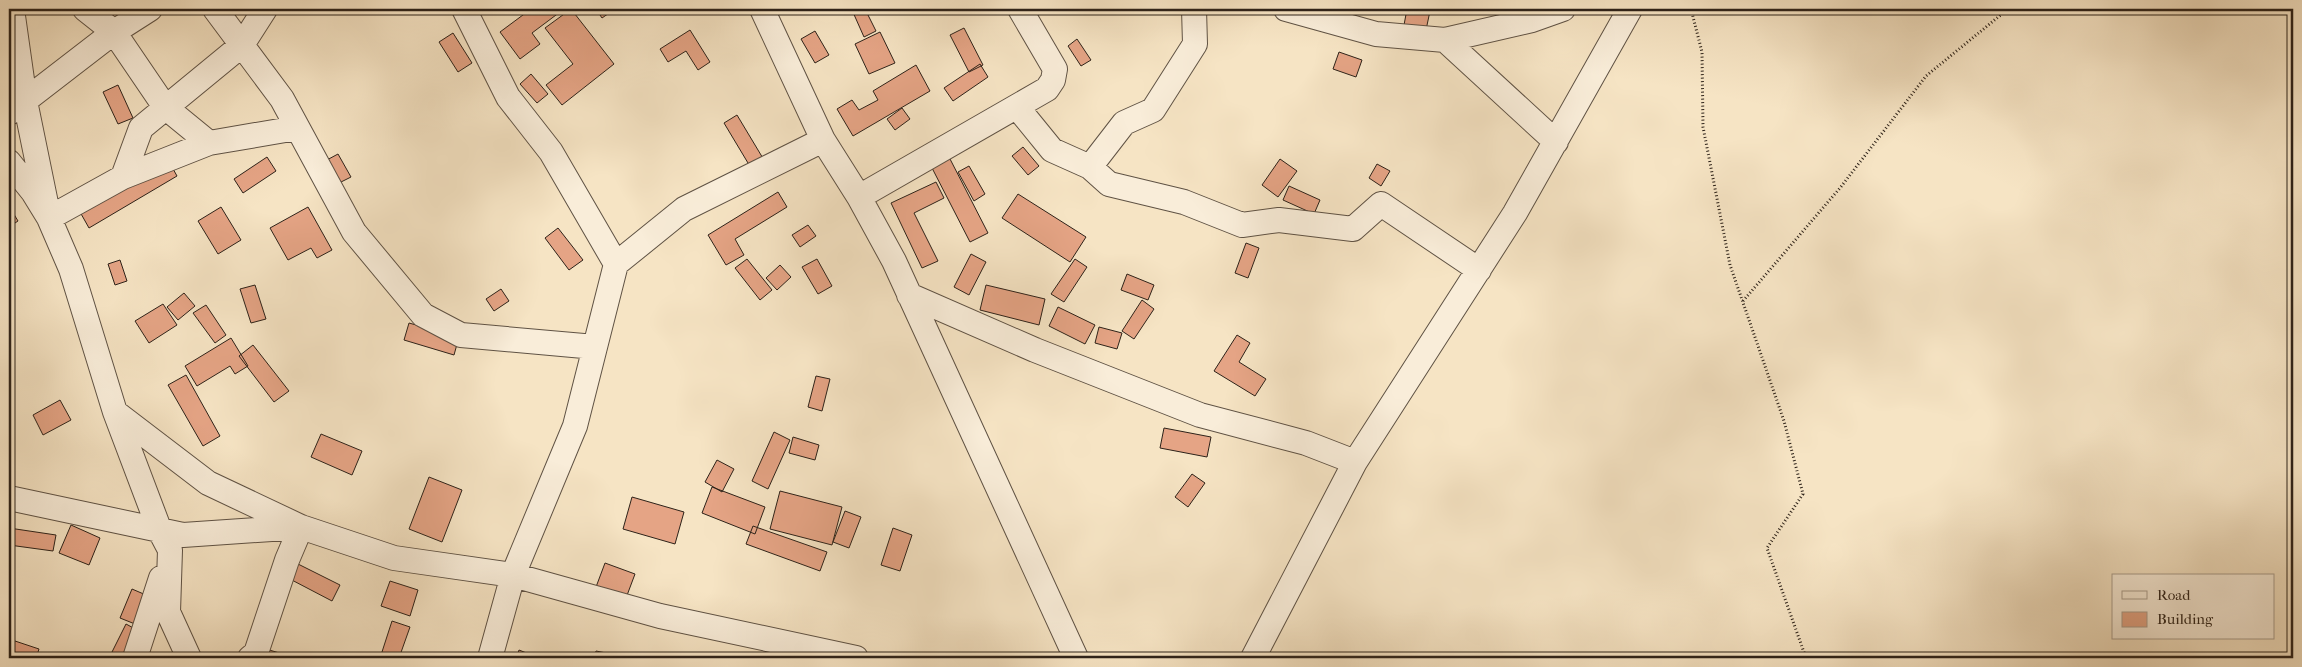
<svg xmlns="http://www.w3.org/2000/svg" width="2302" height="667" font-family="'IM FELL French Canon',serif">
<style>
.building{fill:#e5a485;stroke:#2d2219}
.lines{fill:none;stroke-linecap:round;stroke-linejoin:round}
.minor-casing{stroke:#5f5244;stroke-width:26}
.path{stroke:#2d2219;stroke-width:3;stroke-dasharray:1 2.5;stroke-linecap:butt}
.minor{stroke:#f9edd9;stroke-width:24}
</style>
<rect width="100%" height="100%" fill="#f6e4c4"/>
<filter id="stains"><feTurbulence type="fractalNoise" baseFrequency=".004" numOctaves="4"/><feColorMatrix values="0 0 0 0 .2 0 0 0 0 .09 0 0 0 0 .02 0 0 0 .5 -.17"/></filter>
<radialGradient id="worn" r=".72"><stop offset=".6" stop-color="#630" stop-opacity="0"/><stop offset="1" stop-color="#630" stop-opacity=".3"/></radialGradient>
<path class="building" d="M 531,9 L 564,9 L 532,33 L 540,44 L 520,59 L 500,32 Z
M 571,9 L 614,64 L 562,105 L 546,85 L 573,64 L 545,28 Z
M 596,9 L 615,9 L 602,18 Z
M 856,9 L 865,9 L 876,31 L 864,37 L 852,10 Z
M 1407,9 L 1430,11 L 1426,30 L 1404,25 Z
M 964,28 L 983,65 L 969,72 L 950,35 Z
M 690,30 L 710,62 L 698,70 L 686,51 L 668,62 L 660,49 Z
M 815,31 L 829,55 L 815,63 L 801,39 Z
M 880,32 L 895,63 L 869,74 L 855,44 Z
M 453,33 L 472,63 L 458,72 L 439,42 Z
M 1077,39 L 1091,60 L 1081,66 L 1068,46 Z
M 1339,52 L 1362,60 L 1356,77 L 1333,69 Z
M 980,64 L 988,77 L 953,101 L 944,88 Z
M 916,65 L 930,91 L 853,136 L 837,109 L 852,100 L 859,110 L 878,100 L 873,91 Z
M 531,74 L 548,94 L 537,103 L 520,84 Z
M 118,85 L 133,118 L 118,124 L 103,92 Z
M 902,108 L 910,119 L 895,130 L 887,119 Z
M 737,115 L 764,160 L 751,168 L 724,123 Z
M 1023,147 L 1039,166 L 1028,175 L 1012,156 Z
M 338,154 L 351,177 L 337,184 L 325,161 Z
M 267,157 L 276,171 L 243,193 L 234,179 Z
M 949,157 L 988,233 L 970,242 L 931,166 Z
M 1280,159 L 1297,171 L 1278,197 L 1262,185 Z
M 168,160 L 177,176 L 89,228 L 80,212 Z
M 1377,164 L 1390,171 L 1381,186 L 1369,178 Z
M 969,166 L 985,194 L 974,201 L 958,172 Z
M 936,182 L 944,198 L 914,213 L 938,261 L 922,268 L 891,203 Z
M 1289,186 L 1320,200 L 1314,214 L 1283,200 Z
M 778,192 L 787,207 L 735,239 L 744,255 L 726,265 L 708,235 Z
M 1018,194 L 1086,237 L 1070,262 L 1002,218 Z
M 9,206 L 18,221 L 9,227 Z
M 221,207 L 241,240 L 218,254 L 198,221 Z
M 308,207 L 332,250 L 317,258 L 311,248 L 288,260 L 270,228 Z
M 808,225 L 816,236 L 800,247 L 792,235 Z
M 558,228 L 583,260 L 569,270 L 545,238 Z
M 1246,243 L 1259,248 L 1248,278 L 1235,273 Z
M 971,254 L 986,262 L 969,295 L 954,287 Z
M 747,259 L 772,290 L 760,300 L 735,268 Z
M 817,259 L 832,286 L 818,294 L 802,267 Z
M 1075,259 L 1087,267 L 1064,302 L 1051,294 Z
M 120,260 L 127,281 L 115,285 L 108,264 Z
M 780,265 L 791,277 L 777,290 L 766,278 Z
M 1127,274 L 1154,285 L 1148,300 L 1121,290 Z
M 255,285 L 266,319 L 251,323 L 240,289 Z
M 986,285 L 1045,299 L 1039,325 L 980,310 Z
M 501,289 L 509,301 L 494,311 L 486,299 Z
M 184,293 L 195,306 L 178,320 L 167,307 Z
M 1142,300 L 1154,309 L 1134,339 L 1122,331 Z
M 163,304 L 177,325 L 149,343 L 135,321 Z
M 206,305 L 226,335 L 215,343 L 193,313 Z
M 1058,307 L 1095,325 L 1085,344 L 1049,326 Z
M 409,323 L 459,337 L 454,355 L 404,340 Z
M 1099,327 L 1122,333 L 1117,349 L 1095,343 Z
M 1237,335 L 1250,343 L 1239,362 L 1266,379 L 1255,396 L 1214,371 Z
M 231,338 L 248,366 L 235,374 L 230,366 L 197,386 L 185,366 Z
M 253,345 L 289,391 L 274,402 L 239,356 Z
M 186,375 L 220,436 L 203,446 L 168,385 Z
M 816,376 L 830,379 L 822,411 L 808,407 Z
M 60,400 L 71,420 L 43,435 L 33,415 Z
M 1164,428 L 1211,437 L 1207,457 L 1160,448 Z
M 774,432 L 790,440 L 768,489 L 752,481 Z
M 321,434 L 362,451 L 352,475 L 311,457 Z
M 793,437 L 819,445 L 815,460 L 789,453 Z
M 717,460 L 734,469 L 722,492 L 705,482 Z
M 1192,474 L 1205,483 L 1188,507 L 1175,497 Z
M 429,477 L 462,490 L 442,542 L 409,529 Z
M 712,487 L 765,507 L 755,534 L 702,513 Z
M 780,491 L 842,507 L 832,545 L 770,529 Z
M 632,497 L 684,512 L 675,544 L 623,529 Z
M 845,511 L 861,517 L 849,548 L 833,542 Z
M 71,525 L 100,538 L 89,565 L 59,553 Z
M 753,526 L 827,552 L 820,571 L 746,544 Z
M 9,528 L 56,535 L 53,551 L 9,545 Z
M 893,528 L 912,535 L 900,571 L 881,565 Z
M 296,563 L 340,585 L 332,601 L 288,578 Z
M 605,563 L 635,574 L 623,606 L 593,595 Z
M 390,581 L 418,590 L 410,616 L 381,606 Z
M 132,589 L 146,595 L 135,624 L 120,618 Z
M 392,621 L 410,627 L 399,658 L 381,655 Z
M 126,624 L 139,631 L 126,658 L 109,658 Z
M 9,639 L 39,649 L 36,658 L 9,658 Z
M 266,649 L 296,658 L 263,658 Z
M 519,650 L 539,658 L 516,658 Z
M 596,651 L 632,658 L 594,658 Z"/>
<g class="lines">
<defs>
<path id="minor" d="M 12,9 L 25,101 L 49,218 L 123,177 L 209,143 L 297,128
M 85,9 L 114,32 L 165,107 L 209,143
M 215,9 L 282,99 L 354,232 L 423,315 L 461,335 L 595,347
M 464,9 L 508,97 L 551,152 L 616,264
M 762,9 L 823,140 L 859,197 L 894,261 L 1076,658
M 1286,9 L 1376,34 L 1445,40 L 1532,20 L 1563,9
M 1445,40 L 1556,142
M 1017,107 L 1052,150 L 1090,167 L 1109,184 L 1184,202 L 1242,225 L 1279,220 L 1353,229 L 1381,204 L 1479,270
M 9,113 L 114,32 L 150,9
M 9,162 L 33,192 L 49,218 L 71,269 L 115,412 L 160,531 L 170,550 L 168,612 L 189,658
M 1090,167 L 1124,123 L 1153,110 L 1195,44 L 1194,9
M 123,177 L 141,128 L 242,45 L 265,9
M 859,197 L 1047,89 L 1053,80 L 1055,69 L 1020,9
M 909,295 L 1035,350 L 1200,415 L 1306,443 L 1355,462
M 115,412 L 208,483 L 301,527 L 394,558 L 513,575 L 660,616 L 856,658
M 9,498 L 183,535 L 301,527 L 287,560 L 256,653 L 250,658
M 135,658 L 161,578
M 490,658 L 513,575 L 575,426 L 616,264 L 684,209 L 823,140
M 1253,658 L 1355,462 L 1515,213 L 1630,9"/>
</defs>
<use href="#minor" class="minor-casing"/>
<path class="path" d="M 1691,9 L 1702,52 L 1703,127 L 1730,265 L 1784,421 L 1803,494 L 1767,548 L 1806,658
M 1743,301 L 1840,188 L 1926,76 L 2008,9"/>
<use href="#minor" class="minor"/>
</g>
<rect width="2302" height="667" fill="none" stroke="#f6e4c4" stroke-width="30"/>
<rect x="10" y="10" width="2282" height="647" fill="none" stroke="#2d2219" stroke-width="2.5"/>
<rect x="15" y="15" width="2272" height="637" fill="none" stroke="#2d2219"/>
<rect x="2112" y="574" width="162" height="65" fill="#f9edd9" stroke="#a79c8c"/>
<rect x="2122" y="591" width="25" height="8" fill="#f9edd9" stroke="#a79c8c"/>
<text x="2157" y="600" font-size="15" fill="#2d2219">Road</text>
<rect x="2122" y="612" width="25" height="15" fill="#e5a485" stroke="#a79c8c"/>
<text x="2157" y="624" font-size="15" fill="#2d2219">Building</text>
<rect width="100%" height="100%" filter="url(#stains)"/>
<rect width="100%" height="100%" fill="url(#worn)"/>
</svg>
